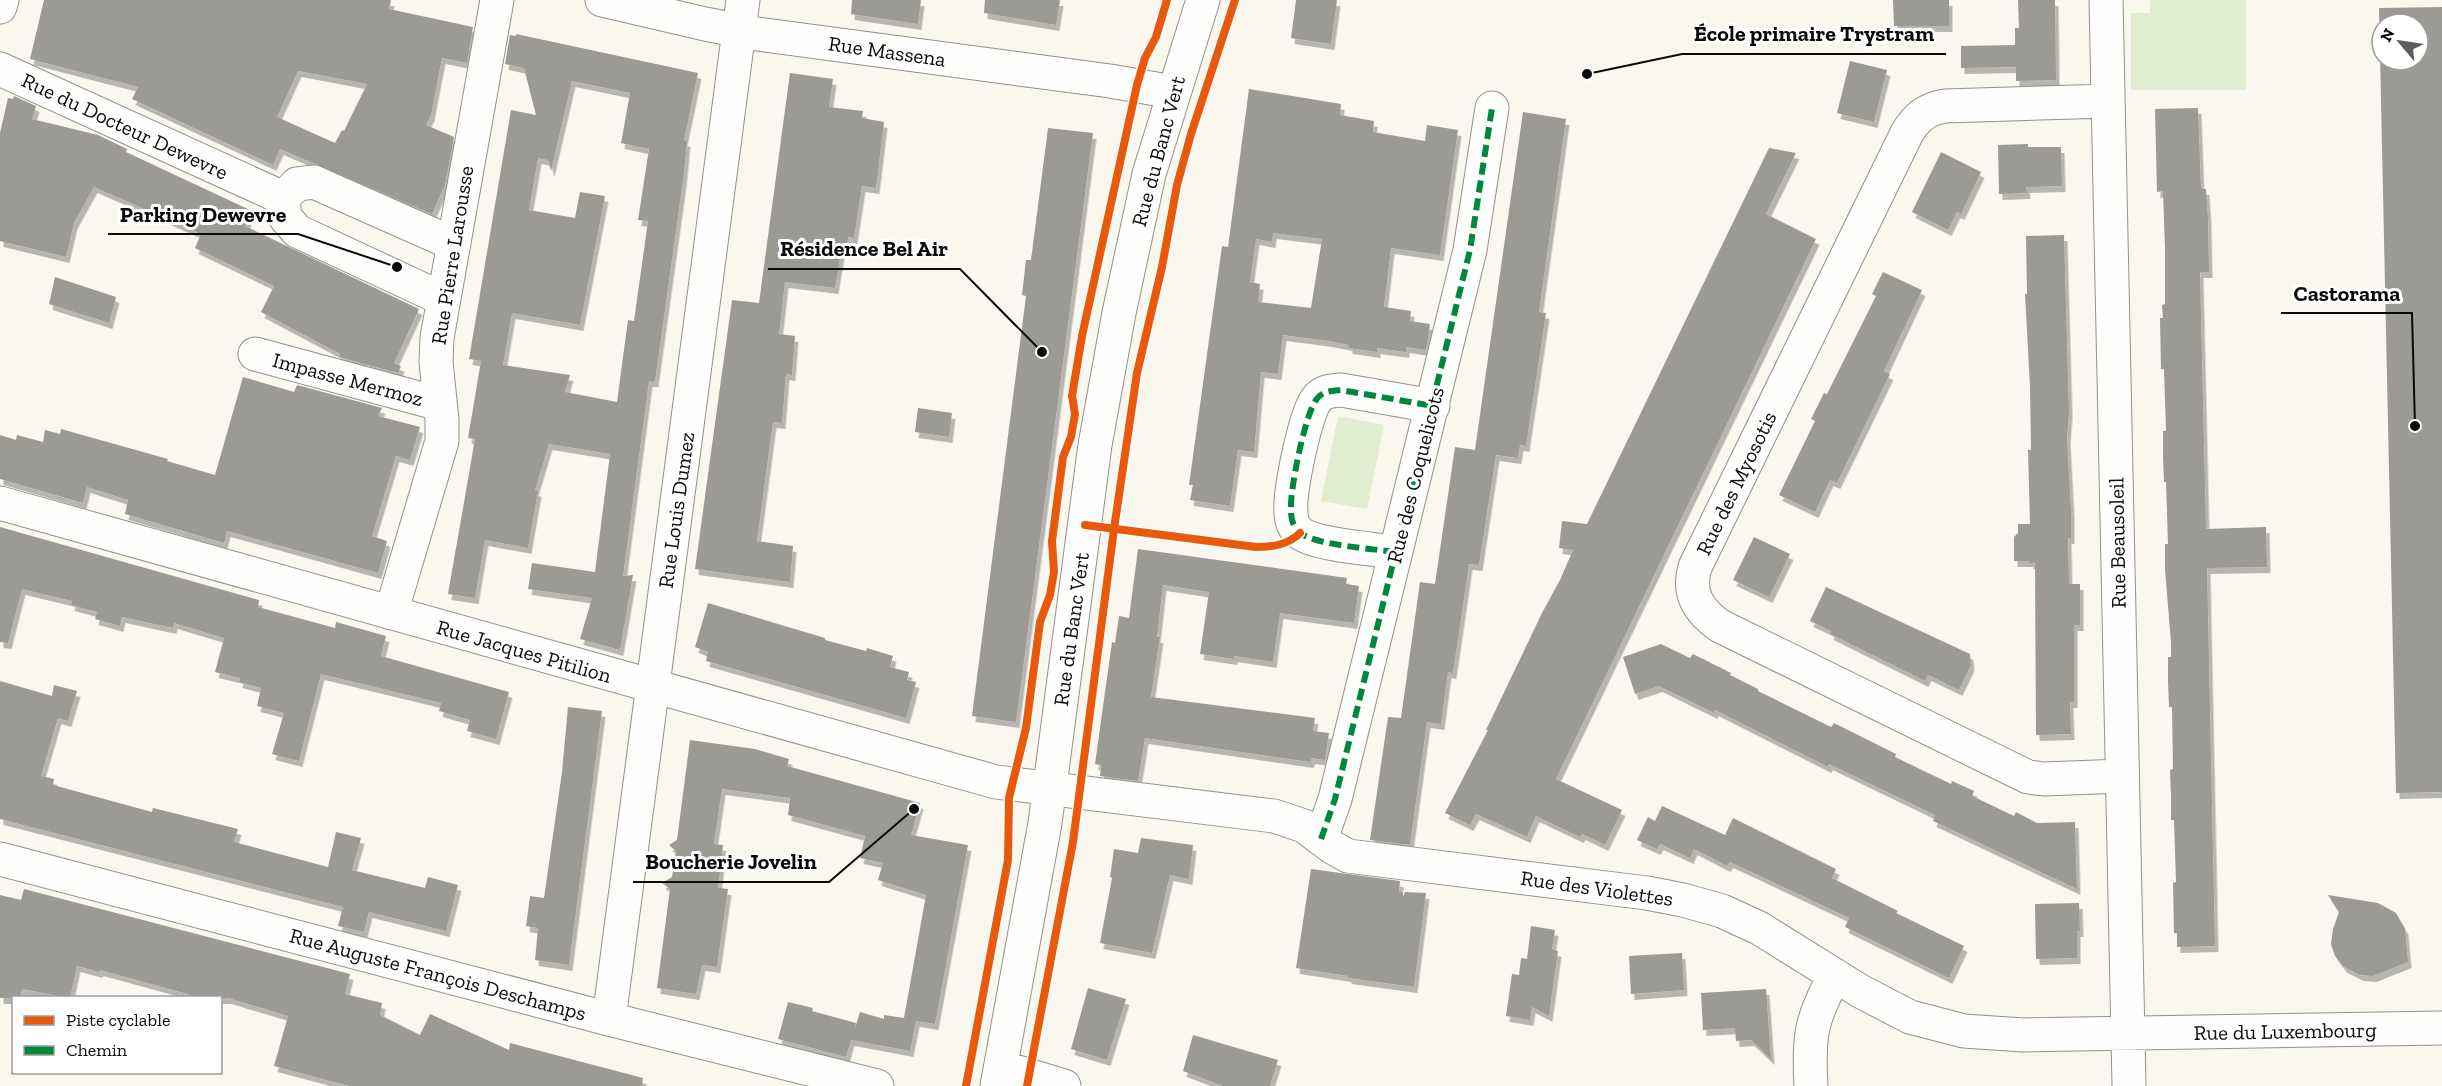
<svg xmlns="http://www.w3.org/2000/svg" width="2442" height="1086" font-family="'Zilla Slab',serif">
<style>
.green{fill:#e0edcf}
.building{fill:#9c9a94;fill-rule:evenodd;filter:url(#shadow)}
.lines{fill:none;stroke-linecap:round;stroke-linejoin:round}
.minor-casing{stroke:#92918d;stroke-width:35}
.minor{stroke:#fefefc;stroke-width:33}
.quiet{stroke:#00873e;stroke-width:6;stroke-dasharray:12 6;stroke-linecap:butt}
.cycleway-casing{stroke:#fff;stroke-width:11}
.cycleway{stroke:#e8590c;stroke-width:8}
.labels{text-anchor:middle;dominant-baseline:central;stroke-width:6;stroke-linejoin:round;paint-order:stroke}
.street-label{font-size:21px;fill:#0a0a0a;stroke:#fff}
.leader{fill:none;stroke:#0a0a0a;stroke-width:2}
.callout-dot{fill:#0a0a0a;stroke:#fff;stroke-width:2}
.callout-label{font-size:22px;text-anchor:middle;font-weight:bold;fill:#0a0a0a;stroke:#fff;stroke-width:6;stroke-linejoin:round;paint-order:stroke}
</style>
<defs>
<filter id="shadow"><feDropShadow dx="3.5" dy="6" stdDeviation="0" flood-color="#0004"/></filter>
</defs>
<rect width="100%" height="100%" fill="#f9f7ee"/>
<path class="green" d="M 2150,0 L 2246,0 L 2246,90 L 2131,90 L 2131,13 L 2150,13 Z
M 1338,416 L 1384,425 L 1367,509 L 1321,501 Z"/>
<path class="building" d="M 44,0 L 391,0 L 389,9 L 473,27 L 467,63 L 442,58 L 431,115 L 426,125 L 454,137 L 445,185 L 432,214 L 280,149 L 273,165 L 132,99 L 138,87 L 30,59 ZM 298,71 L 367,84 L 344,131 L 342,130 L 335,143 L 277,117 Z
M 852,0 L 921,0 L 918,24 L 851,14 Z
M 985,0 L 1060,0 L 1056,25 L 984,13 Z
M 1296,0 L 1337,0 L 1331,44 L 1291,38 Z
M 1893,0 L 1949,0 L 1949,26 L 1894,26 Z
M 2018,0 L 2055,0 L 2056,80 L 2016,81 L 2016,67 L 1961,68 L 1961,46 L 2015,45 L 2015,28 L 2019,28 Z
M 2442,7 L 2442,792 L 2396,793 L 2379,8 ZM 2382,24 L 2418,24 L 2418,60 L 2382,60 Z
M 516,34 L 698,73 L 684,140 L 687,141 L 683,181 L 655,381 L 649,381 L 623,576 L 633,575 L 620,650 L 580,639 L 592,598 L 528,589 L 532,563 L 595,572 L 610,454 L 549,444 L 535,490 L 538,491 L 528,548 L 485,540 L 475,598 L 448,594 L 475,439 L 468,438 L 481,361 L 469,359 L 511,110 L 536,115 L 524,68 L 505,64 L 510,35 L 516,36 ZM 572,81 L 630,93 L 621,143 L 649,149 L 638,220 L 648,221 L 634,321 L 628,320 L 617,402 L 565,392 L 570,375 L 503,365 L 512,313 L 580,325 L 605,196 L 580,192 L 575,218 L 529,210 L 538,158 L 548,160 L 551,171 Z
M 1850,61 L 1887,70 L 1874,122 L 1837,113 Z
M 790,73 L 833,79 L 829,107 L 863,111 L 862,118 L 884,122 L 876,188 L 862,186 L 854,238 L 848,237 L 847,247 L 842,247 L 835,288 L 785,282 L 779,334 L 795,336 L 792,375 L 786,374 L 782,423 L 773,422 L 757,541 L 793,546 L 790,582 L 695,569 L 732,300 L 759,303 Z
M 1249,89 L 1341,104 L 1340,115 L 1374,121 L 1373,132 L 1425,141 L 1427,125 L 1458,130 L 1440,255 L 1391,248 L 1384,307 L 1411,311 L 1410,321 L 1430,324 L 1426,350 L 1406,347 L 1406,352 L 1377,348 L 1377,352 L 1349,348 L 1349,345 L 1329,341 L 1283,335 L 1278,374 L 1261,372 L 1254,452 L 1238,450 L 1230,506 L 1190,500 L 1193,485 L 1189,485 L 1222,246 L 1228,247 ZM 1273,233 L 1322,239 L 1311,308 L 1258,302 L 1260,284 L 1250,282 L 1256,239 L 1272,242 Z
M 14,96 L 36,106 L 32,119 L 98,135 L 127,149 L 126,152 L 252,211 L 245,226 L 419,309 L 394,363 L 401,366 L 398,373 L 339,357 L 340,354 L 261,312 L 274,286 L 195,248 L 201,234 L 94,187 L 74,223 L 66,257 L 0,241 L 0,133 L 8,98 L 13,99 Z
M 2198,108 L 2201,189 L 2206,189 L 2208,220 L 2209,272 L 2200,272 L 2206,529 L 2266,527 L 2267,567 L 2207,568 L 2215,946 L 2177,947 L 2177,933 L 2174,933 L 2173,883 L 2176,882 L 2174,820 L 2171,820 L 2171,795 L 2170,770 L 2173,769 L 2172,707 L 2169,707 L 2168,682 L 2168,657 L 2171,657 L 2171,643 L 2165,569 L 2165,544 L 2168,544 L 2166,482 L 2164,482 L 2163,456 L 2163,431 L 2166,431 L 2164,369 L 2161,369 L 2160,318 L 2163,318 L 2162,305 L 2165,304 L 2165,249 L 2163,191 L 2157,192 L 2155,109 Z
M 1523,112 L 1566,119 L 1539,312 L 1546,313 L 1526,446 L 1520,445 L 1518,458 L 1496,455 L 1479,565 L 1469,564 L 1453,673 L 1448,672 L 1441,724 L 1427,722 L 1410,845 L 1370,840 L 1388,717 L 1401,718 L 1420,582 L 1435,584 L 1455,447 L 1475,450 Z
M 1048,128 L 1093,133 L 1016,722 L 972,716 L 1026,296 L 1022,295 L 1026,260 L 1031,260 Z
M 2028,144 L 2028,147 L 2061,147 L 2062,186 L 2026,187 L 2027,193 L 1999,194 L 1998,145 Z
M 1769,148 L 1796,153 L 1766,214 L 1816,239 L 1556,779 L 1622,810 L 1605,845 L 1582,834 L 1580,837 L 1536,816 L 1527,837 L 1476,814 L 1470,825 L 1445,813 L 1488,730 L 1486,730 L 1542,613 L 1560,580 L 1573,550 L 1559,548 L 1562,521 L 1587,524 Z
M 1941,152 L 1981,172 L 1961,214 L 1957,212 L 1948,230 L 1912,212 Z
M 2064,235 L 2069,412 L 2067,438 L 2071,511 L 2071,538 L 2068,538 L 2069,584 L 2080,584 L 2080,625 L 2074,625 L 2074,702 L 2070,702 L 2071,734 L 2036,735 L 2035,563 L 2030,563 L 2030,561 L 2014,561 L 2014,537 L 2018,533 L 2018,524 L 2030,524 L 2028,450 L 2031,450 L 2030,387 L 2025,294 L 2027,294 L 2026,236 Z
M 1883,272 L 1922,290 L 1884,371 L 1890,374 L 1837,483 L 1830,480 L 1815,512 L 1779,495 L 1815,421 L 1811,419 L 1824,393 L 1827,394 L 1876,296 L 1872,294 Z
M 55,277 L 116,297 L 109,323 L 49,304 Z
M 243,377 L 294,392 L 297,385 L 382,408 L 378,416 L 420,427 L 410,460 L 396,456 L 372,536 L 387,541 L 378,573 L 227,531 L 224,543 L 125,514 L 128,500 L 87,487 L 83,503 L 0,479 L 0,435 L 16,440 L 17,435 L 43,442 L 45,430 L 60,434 L 61,429 L 168,459 L 167,461 L 215,475 Z
M 918,408 L 952,413 L 949,437 L 915,432 Z
M 0,527 L 259,600 L 258,607 L 335,628 L 336,622 L 386,636 L 381,656 L 509,692 L 496,739 L 467,731 L 470,720 L 439,711 L 441,703 L 321,674 L 299,761 L 272,754 L 284,713 L 257,706 L 261,688 L 239,682 L 240,678 L 215,672 L 224,638 L 174,623 L 173,628 L 122,617 L 120,626 L 95,619 L 97,612 L 71,605 L 72,601 L 22,589 L 8,643 L 0,642 Z
M 1754,537 L 1790,554 L 1769,597 L 1733,580 Z
M 1138,549 L 1347,578 L 1346,584 L 1359,586 L 1354,623 L 1280,613 L 1273,662 L 1234,656 L 1234,659 L 1200,654 L 1209,592 L 1163,585 L 1157,637 L 1160,637 L 1151,697 L 1315,718 L 1313,731 L 1329,733 L 1325,760 L 1312,758 L 1310,762 L 1145,738 L 1138,781 L 1100,776 L 1101,765 L 1095,764 L 1112,642 L 1115,643 L 1119,616 L 1129,618 Z
M 1826,587 L 1970,654 L 1971,665 L 1959,690 L 1928,675 L 1925,681 L 1830,634 L 1831,631 L 1810,621 Z
M 708,603 L 825,638 L 825,640 L 866,651 L 867,648 L 893,656 L 890,667 L 909,672 L 907,680 L 916,682 L 906,718 L 706,661 L 708,652 L 695,647 Z
M 1661,644 L 1690,658 L 1693,654 L 1731,673 L 1730,675 L 1758,689 L 1758,691 L 1831,727 L 1834,723 L 1896,754 L 1895,757 L 1951,784 L 1952,781 L 1974,791 L 1972,796 L 2014,816 L 2016,812 L 2037,823 L 2075,822 L 2077,889 L 1933,821 L 1935,815 L 1829,764 L 1828,767 L 1715,710 L 1714,713 L 1659,686 L 1635,694 L 1623,657 Z
M 0,681 L 52,696 L 54,685 L 77,691 L 68,721 L 58,718 L 41,776 L 54,779 L 53,785 L 152,812 L 153,808 L 238,829 L 234,842 L 328,867 L 336,832 L 361,838 L 352,870 L 425,888 L 428,877 L 458,885 L 446,931 L 369,912 L 364,932 L 338,926 L 343,907 L 0,819 Z
M 568,707 L 602,711 L 569,965 L 535,960 L 538,928 L 526,926 L 530,896 L 544,898 L 562,772 Z
M 690,740 L 755,749 L 789,759 L 787,766 L 920,803 L 911,835 L 968,845 L 935,1024 L 916,1021 L 910,1051 L 851,1040 L 846,1057 L 778,1039 L 788,1002 L 813,1008 L 812,1011 L 856,1023 L 855,1028 L 860,1012 L 884,1019 L 884,1015 L 904,1018 L 926,895 L 878,880 L 883,863 L 860,858 L 865,836 L 788,815 L 790,798 L 722,789 L 714,844 L 723,845 L 718,888 L 728,889 L 717,967 L 702,965 L 696,994 L 657,988 L 670,889 L 662,883 L 672,877 L 676,851 L 669,845 L 677,840 Z
M 1662,806 L 1725,835 L 1733,818 L 1836,869 L 1832,878 L 1898,911 L 1896,913 L 1964,946 L 1949,978 L 1845,927 L 1849,918 L 1730,862 L 1727,866 L 1694,849 L 1690,858 L 1660,844 L 1657,849 L 1637,840 L 1648,817 L 1655,821 Z
M 1141,838 L 1193,845 L 1189,879 L 1170,875 L 1152,953 L 1100,943 L 1112,878 L 1110,877 L 1114,849 L 1138,853 Z
M 1311,869 L 1400,881 L 1399,891 L 1403,892 L 1403,897 L 1405,892 L 1426,893 L 1414,987 L 1348,978 L 1348,976 L 1296,968 Z
M 24,889 L 350,974 L 345,994 L 382,1003 L 380,1015 L 420,1035 L 430,1014 L 509,1050 L 510,1043 L 643,1078 L 642,1086 L 349,1086 L 274,1066 L 288,1016 L 228,998 L 202,998 L 100,970 L 99,972 L 77,966 L 70,998 L 22,989 L 20,998 L 0,998 L 0,895 L 21,900 Z
M 2328,895 L 2378,903 L 2396,913 L 2405,929 L 2408,962 L 2373,976 L 2360,975 L 2344,967 L 2335,956 L 2331,944 L 2333,929 L 2339,912 Z
M 2079,903 L 2080,931 L 2077,931 L 2077,958 L 2036,959 L 2035,904 Z
M 1531,926 L 1555,930 L 1552,949 L 1558,951 L 1549,1016 L 1532,1007 L 1530,1020 L 1506,1016 L 1512,974 L 1519,975 L 1521,958 L 1527,959 Z
M 1682,953 L 1684,990 L 1631,994 L 1629,956 Z
M 1088,988 L 1126,999 L 1107,1060 L 1071,1049 Z
M 1766,989 L 1771,1059 L 1751,1040 L 1736,1041 L 1735,1028 L 1703,1030 L 1701,993 Z
M 1193,1035 L 1278,1060 L 1270,1086 L 1223,1086 L 1183,1071 Z"/>
<g class="lines">
<defs>
<path id="minor" d="M 602,0 L 705,24 L 757,34 L 1110,81 L 1173,92
M 2106,0 L 2129,1086
M 0,7 L 2,0
M 0,69 L 283,198
M 2108,101 L 1945,106 C 1926,109 1916,118 1907,133 L 1695,567 C 1687,594 1699,611 1720,626 L 2028,777 L 2044,779 L 2122,776
M 443,299 L 297,231 L 285,217 L 283,198 L 297,184 L 314,182 L 454,244
M 255,354 L 440,404
M 0,503 L 996,782 L 1274,816 L 1304,826 L 1332,847 L 1348,856 L 1647,893 L 1683,900 L 1722,911 L 1759,928 L 1860,991 L 1910,1017 L 1964,1031 L 2023,1035 L 2442,1028
M 1395,552 C 1374,549 1316,545 1300,533 C 1294,528 1291,520 1291,512 C 1289,493 1305,415 1316,400 C 1322,391 1331,391 1341,390 L 1433,406
M 391,613 L 442,441 L 442,420 L 436,362 L 437,338 L 497,0
M 1321,839 L 1335,799 L 1470,250 L 1492,108
M 0,859 L 609,1019 L 877,1086
M 609,1019 L 743,0
M 1001,1067 L 1064,1086
M 997,1086 L 1045,823 L 1095,445 L 1119,313 L 1149,174 L 1203,0
M 1811,1086 C 1808,1036 1811,1019 1835,975"/>
</defs>
<use href="#minor" class="minor-casing"/>
<use href="#minor" class="minor"/>
<path class="quiet" d="M 1395,552 C 1374,549 1316,545 1300,533 C 1294,528 1291,520 1291,512 C 1289,493 1305,415 1316,400 C 1322,391 1331,391 1341,390 L 1433,406
M 1321,839 L 1335,799 L 1470,250 L 1492,108"/>
<defs>
<path id="cycleway" d="M 1085,525 L 1256,547 C 1272,547 1288,545 1300,533
M 966,1086 L 1008,860 L 1009,798 L 1026,728 L 1040,622 L 1050,595 L 1054,572 L 1052,541 L 1063,457 L 1071,437 L 1075,414 L 1072,396 L 1082,336 L 1137,85 L 1145,58 L 1156,37 L 1167,0
M 1027,1086 L 1073,842 L 1114,529 L 1137,373 L 1162,267 L 1177,185 L 1191,134 L 1235,0"/>
</defs>
<use href="#cycleway" class="cycleway-casing"/>
<use href="#cycleway" class="cycleway"/>
</g>
<g class="labels">
<g class="street-label">
<text transform="translate(887 51) rotate(8)">Rue Massena</text>
<text transform="translate(125 126) rotate(25)">Rue du Docteur Dewevre</text>
<text transform="translate(1158 151) rotate(-75)">Rue du Banc Vert</text>
<text transform="translate(452 255) rotate(-81)">Rue Pierre Larousse</text>
<text transform="translate(348 379) rotate(15)">Impasse Mermoz</text>
<text transform="translate(1415 475) rotate(-76)">Rue des Coquelicots</text>
<text transform="translate(1736 483) rotate(-64)">Rue des Myosotis</text>
<text transform="translate(676 510) rotate(-82)">Rue Louis Dumez</text>
<text transform="translate(2117 543) rotate(-91)">Rue Beausoleil</text>
<text transform="translate(1071 629) rotate(-82)">Rue du Banc Vert</text>
<text transform="translate(524 651) rotate(16)">Rue Jacques Pitilion</text>
<text transform="translate(1597 888) rotate(8)">Rue des Violettes</text>
<text transform="translate(438 974) rotate(15)">Rue Auguste François Deschamps</text>
<text transform="translate(2285 1031) rotate(-1)">Rue du Luxembourg</text>
</g>
</g>
<path class="leader" d="M1587 74L1682 54H1946M397 267L298 234H108M1042 352L960 269H768M2415 426L2412 313H2281M914 809L829 882H633"/>
<g class="callout-dot">
<circle cx="1587" cy="74" r="6"/>
<circle cx="397" cy="267" r="6"/>
<circle cx="1042" cy="352" r="6"/>
<circle cx="2415" cy="426" r="6"/>
<circle cx="914" cy="809" r="6"/>
</g>
<g class="callout-label">
<text x="1814" y="41">École primaire Trystram</text>
<text x="203" y="222">Parking Dewevre</text>
<text x="864" y="256">Résidence Bel Air</text>
<text x="2347" y="301">Castorama</text>
<text x="731" y="869">Boucherie Jovelin</text>
</g>
<rect x="12" y="996" width="210" height="78" fill="#ffffff" stroke="#9d9d9d" stroke-width="1.5"/>
<rect x="24" y="1016" width="30" height="9" fill="#e8590c" stroke="#9d9d9d" stroke-width="1.5"/>
<text x="66" y="1026" font-size="18" fill="#0a0a0a">Piste cyclable</text>
<rect x="24" y="1046" width="30" height="9" fill="#00873e" stroke="#9d9d9d" stroke-width="1.5"/>
<text x="66" y="1056" font-size="18" fill="#0a0a0a">Chemin</text>
<g transform="translate(2400 42) rotate(299)"><circle r="28" fill="#ffffff" stroke="#9d9d9d" stroke-width="1.5"/>
<path d="M0-4.5L10 22L0 15L-10 22Z" fill="#5e5d5a"/>
<text y="-9" font-size="16" font-weight="bold" text-anchor="middle" fill="#0a0a0a">N</text>
</g>
</svg>
